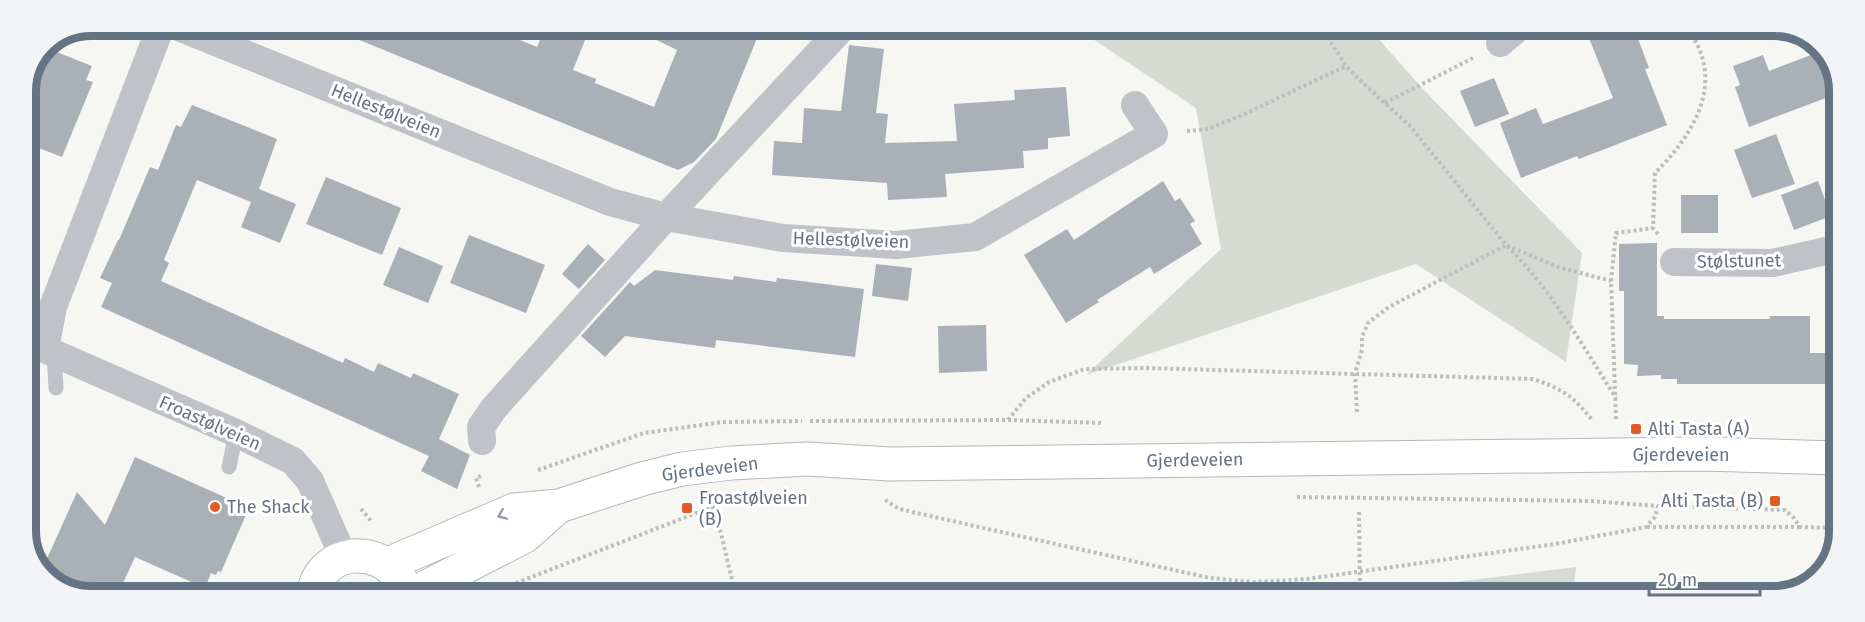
<svg xmlns="http://www.w3.org/2000/svg" width="1865" height="622" font-family="'Fira Sans',sans-serif">
<style>
.green{fill:#d5dbd2}
.building{fill:#a9b0b7}
.lines{fill:none;stroke-linecap:round;stroke-linejoin:round}
.secondary-casing{stroke:#b3b8bd;stroke-width:35}
.path{stroke:#bbbdc0;stroke-width:4;stroke-dasharray:3 3;stroke-linecap:butt}
.service{stroke:#bfc2c7;stroke-width:15}
.minor{stroke:#bfc2c7;stroke-width:28}
.secondary{stroke:#fff;stroke-width:33}
.oneway{stroke:#939ea9}
.poi-dot{fill:#e35c26;stroke:#fff;stroke-width:2}
.labels{text-anchor:middle;dominant-baseline:central;stroke-width:6;stroke-linejoin:round;paint-order:stroke}
.street-label{font-size:18px;fill:#657484;stroke:#fff}
.poi-label{font-size:18px;fill:#657484;stroke:#fff;text-anchor:start}
.rim{fill:none;stroke:#657484;stroke-width:8}
</style>
<rect width="100%" height="100%" fill="#f6f6f2"/>
<path class="green" d="M 1075,27 L 1368,27 L 1421,87 L 1582,253 L 1566,362 L 1416,264 L 1086,375 L 1221,249 L 1196,108 Z
M 1576,567 L 1573,596 L 1340,596 Z"/>
<path class="building" d="M 325,26 L 486,26 L 537,47 L 546,26 L 552,26 L 585,40 L 573,70 L 596,79 L 595,83 L 654,107 L 677,50 L 628,26 L 762,26 L 716,139 L 694,162 L 678,170 Z
M 1585,28 L 1634,28 L 1649,68 L 1645,69 L 1667,125 L 1579,159 L 1577,156 L 1521,178 L 1500,123 L 1536,108 L 1543,124 L 1613,98 Z
M 849,45 L 884,49 L 876,113 L 888,114 L 885,143 L 957,141 L 954,104 L 1015,100 L 1014,90 L 1066,87 L 1070,136 L 1048,138 L 1048,149 L 1023,151 L 1024,168 L 945,174 L 947,197 L 888,200 L 887,183 L 772,175 L 774,141 L 802,143 L 804,108 L 841,111 Z
M 44,47 L 92,66 L 86,80 L 93,82 L 62,157 L 26,143 L 35,114 L 26,110 L 26,91 Z
M 1824,50 L 1839,86 L 1839,93 L 1749,127 L 1735,87 L 1740,85 L 1733,66 L 1763,55 L 1769,71 Z
M 1494,78 L 1509,114 L 1475,127 L 1460,91 Z
M 192,105 L 277,139 L 259,189 L 296,204 L 280,243 L 241,227 L 251,202 L 197,180 L 164,260 L 169,263 L 161,281 L 343,363 L 345,358 L 374,372 L 378,363 L 411,378 L 413,373 L 459,394 L 439,439 L 470,455 L 457,489 L 421,471 L 429,456 L 101,307 L 112,283 L 100,278 L 118,240 L 119,240 L 150,167 L 158,170 L 176,125 L 181,127 Z
M 1776,134 L 1795,184 L 1752,198 L 1734,150 Z
M 326,177 L 401,208 L 382,255 L 306,224 Z
M 1163,181 L 1175,201 L 1180,198 L 1195,221 L 1190,224 L 1202,244 L 1154,274 L 1150,267 L 1097,300 L 1099,302 L 1066,323 L 1024,255 L 1067,229 L 1074,240 Z
M 1818,181 L 1831,216 L 1794,230 L 1781,195 Z
M 1681,195 L 1718,195 L 1718,233 L 1681,233 Z
M 469,235 L 545,265 L 526,313 L 450,283 Z
M 1657,243 L 1657,316 L 1664,316 L 1664,319 L 1770,319 L 1770,316 L 1810,316 L 1810,353 L 1838,353 L 1838,384 L 1677,384 L 1677,379 L 1661,379 L 1661,375 L 1637,376 L 1638,365 L 1624,364 L 1624,291 L 1619,291 L 1619,244 Z
M 588,244 L 605,260 L 579,289 L 562,274 Z
M 399,247 L 443,266 L 428,303 L 383,285 Z
M 876,264 L 912,268 L 908,301 L 872,296 Z
M 655,270 L 733,280 L 734,276 L 776,282 L 777,278 L 864,289 L 855,357 L 716,340 L 715,348 L 625,336 L 605,357 L 581,336 L 630,282 L 634,286 Z
M 986,325 L 987,371 L 939,373 L 938,326 Z
M 135,457 L 249,508 L 221,572 L 218,571 L 216,575 L 211,573 L 205,588 L 135,557 L 118,594 L 74,594 L 56,582 L 58,577 L 42,570 L 77,492 L 105,525 Z"/>
<g class="lines">
<defs>
<path id="secondary" d="M 388,564 L 514,510 L 559,506 L 642,479 L 682,469 L 731,463 L 807,459 L 890,464 L 1616,455 L 1704,454 L 1838,458
M 313,595 C 320,548 380,543 402,582
M 411,595 L 525,536 L 559,506"/>
</defs>
<use href="#secondary" class="secondary-casing"/>
<path class="path" d="M 1321,27 L 1346,66 L 1363,83 L 1411,127 L 1506,245 L 1558,267 L 1611,281
M 1385,103 L 1473,58
M 1187,131 L 1208,129 L 1238,117 L 1346,66
M 1658,234 L 1653,228 L 1655,173 C 1688,140 1720,94 1698,46 C 1695,39 1689,33 1684,28
M 1357,412 L 1355,373 L 1362,350 L 1362,337 L 1368,323 L 1389,307 L 1506,245 C 1551,289 1582,345 1616,398
M 1616,419 L 1611,281 L 1616,233 L 1653,228
M 1008,420 L 1026,398 L 1049,382 L 1085,369 L 1146,368 L 1533,379 C 1563,389 1573,396 1592,420
M 810,421 L 1008,420 L 1102,423
M 538,470 L 644,433 L 723,422 L 802,421
M 479,487 L 476,478 L 483,475
M 1297,497 L 1591,501 L 1658,506 L 1785,510 L 1793,517 L 1800,527 L 1837,528
M 885,500 L 899,509 L 988,529 L 1210,578 L 1254,582 L 1307,579 L 1555,544 L 1646,527 L 1655,517 L 1658,506
M 712,507 L 721,533 L 733,584
M 361,509 L 372,522
M 1359,512 L 1360,596
M 1647,527 L 1800,527
M 516,583 L 712,507 L 734,501"/>
<path class="service" d="M 54,353 L 56,388
M 229,467 L 236,433"/>
<path class="minor" d="M 176,26 L 610,202 L 666,217 L 783,238 L 896,245 L 975,237 L 1154,134 L 1135,105
M 1500,43 L 1519,27
M 1674,262 L 1773,263 L 1839,248
M 26,341 L 236,433 L 293,461 L 310,481 L 344,558
M 45,349 L 53,307 L 161,26
M 482,441 L 481,427 L 494,408 L 666,217 L 843,27"/>
<use href="#secondary" class="secondary"/>
</g>
<defs><path id="oneway-chevron" d="M-2-3.5L2.5 0L-2 3.5" fill="none" stroke-width="1.6" stroke-linecap="round" stroke-linejoin="round" transform="scale(1.5)"/></defs>
<use class="oneway" href="#oneway-chevron" transform="translate(502 515) rotate(157)"/>
<g class="poi-dot">
<rect x="1630" y="423" width="12" height="12" rx="3"/>
<rect x="1769" y="495" width="12" height="12" rx="3"/>
<circle cx="215" cy="507" r="6"/>
<rect x="681" y="502" width="12" height="12" rx="3"/>
</g>
<g class="labels">
<g class="street-label">
<text transform="translate(386 111) rotate(22)">Hellestølveien</text>
<text transform="translate(851 240) rotate(2)">Hellestølveien</text>
<text transform="translate(1739 261) rotate(-1)">Stølstunet</text>
<text transform="translate(210 423) rotate(24)">Froastølveien</text>
<text x="1681" y="455">Gjerdeveien</text>
<text transform="translate(1195 460) rotate(-1)">Gjerdeveien</text>
<text transform="translate(710 469) rotate(-7)">Gjerdeveien</text>
</g>
<g class="poi-label">
<text x="1648" y="429">Alti Tasta (A)</text>
<text x="699" y="498">Froastølveien<tspan x="699" dy="21">(B)</tspan></text>
<text x="1763" y="501" text-anchor="end">Alti Tasta (B)</text>
<text x="227" y="507">The Shack</text>
</g>
</g>
<path d="M0 0H1865V622H0ZM91 36H1774A55 55 0 0 1 1829 91V531A55 55 0 0 1 1774 586H91A55 55 0 0 1 36 531V91A55 55 0 0 1 91 36Z" fill="#f3f4f5" fill-rule="evenodd"/>
<path class="rim" d="M91 36H1774A55 55 0 0 1 1829 91V531A55 55 0 0 1 1774 586H91A55 55 0 0 1 36 531V91A55 55 0 0 1 91 36Z"/>
<path d="M1649 586v9h111v-9" fill="none" stroke="#657484" stroke-width="3"/>
<text x="1658" y="586" font-size="18" fill="#657484" stroke="#ffffff" stroke-width="4.5" paint-order="stroke">20 m</text>
</svg>
